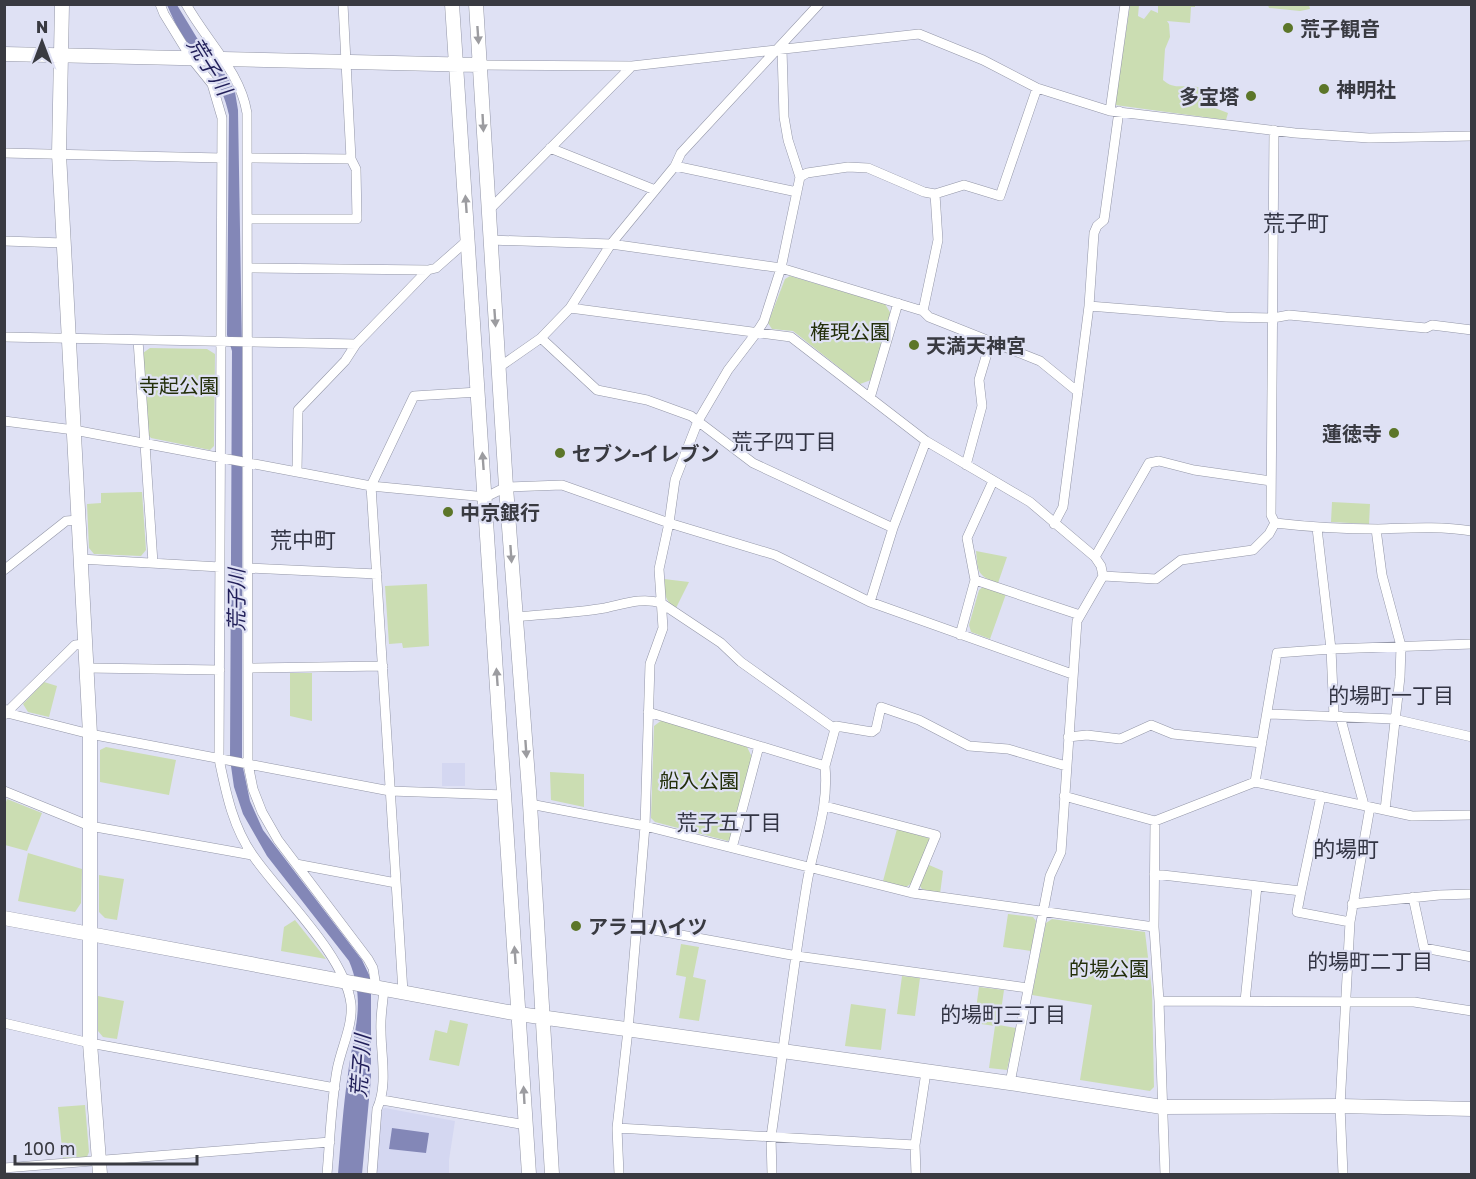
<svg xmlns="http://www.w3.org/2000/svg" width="1476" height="1179" font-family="'Golos Text','Noto Sans JP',sans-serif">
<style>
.built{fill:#d4d7f1}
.green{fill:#cbddb2}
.water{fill:#8387b7}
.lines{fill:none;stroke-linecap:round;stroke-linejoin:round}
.street-casing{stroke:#9396a7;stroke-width:10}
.secondary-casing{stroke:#9396a7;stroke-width:15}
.street{stroke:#fff;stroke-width:9}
.secondary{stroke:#fff;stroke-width:14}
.oneway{fill:#9c9ca0}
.poi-dot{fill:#5c7629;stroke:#dfe1f4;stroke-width:2}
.labels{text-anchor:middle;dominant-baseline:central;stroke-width:4.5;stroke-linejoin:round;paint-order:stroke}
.poi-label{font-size:20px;font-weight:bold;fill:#393a41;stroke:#dfe1f4;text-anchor:start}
.park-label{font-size:20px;fill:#232f0a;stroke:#dfe1f4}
.water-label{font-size:21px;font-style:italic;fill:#211f59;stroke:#dfe1f4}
.neighbourhood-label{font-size:21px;fill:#333544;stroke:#dfe1f4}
.quarter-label{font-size:22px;fill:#333544;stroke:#dfe1f4}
</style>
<rect width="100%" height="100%" fill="#dfe1f4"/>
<path class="built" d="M 442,763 L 465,763 L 465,786 L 442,786 Z
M 385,1108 L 455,1121 L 449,1160 L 449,1174 L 375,1174 L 381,1110 Z"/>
<path class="green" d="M 1130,5 L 1139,5 L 1138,16 L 1144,19 L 1151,10 L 1158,13 L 1158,5 L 1195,5 L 1195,7 L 1191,7 L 1190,23 L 1167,21 L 1169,24 L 1170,37 L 1165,49 L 1163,80 C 1181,97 1200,70 1215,108 L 1228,113 L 1226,120 L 1115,105 Z
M 1268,5 L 1309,5 L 1310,9 L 1300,11 L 1269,8 Z
M 790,276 L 885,304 L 891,314 L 871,380 L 860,384 L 793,331 L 772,329 L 768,323 L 785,279 Z
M 150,348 L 207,349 L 215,354 L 214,446 L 210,450 L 151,438 L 146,432 L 143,353 Z
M 142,492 L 146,550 L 141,556 L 94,554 L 89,548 L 87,504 L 101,503 L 101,493 Z
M 1332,502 L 1370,504 L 1369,524 L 1331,522 Z
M 976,551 L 1007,557 L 998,583 C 977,576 978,572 976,551 Z
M 664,579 L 689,582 L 676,608 C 664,601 664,591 664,579 Z
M 427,584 L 429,646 L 403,648 L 402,643 L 389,644 L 385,586 Z
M 983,587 L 1006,594 L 990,639 L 971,632 L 969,625 L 979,590 Z
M 290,673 L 312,673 L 312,721 L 290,716 Z
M 44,682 L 57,686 L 49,717 L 28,712 L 23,704 Z
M 662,720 L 747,747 L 752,757 L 731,837 L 728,841 L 655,822 L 651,818 L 654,726 Z
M 106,747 L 176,760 L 169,795 L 100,782 L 100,750 Z
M 550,772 L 584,774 L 584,807 L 551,800 Z
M 7,799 L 42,813 L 27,851 L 5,845 L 5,805 Z
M 897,829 L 932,839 L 912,883 L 906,887 L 883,881 Z
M 28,853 L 82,869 L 81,903 L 75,912 L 18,901 Z
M 929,865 L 943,871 L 940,894 L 922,889 L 919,885 Z
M 99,875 L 124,879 L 117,920 L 105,918 L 99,912 Z
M 1008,914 L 1033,917 L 1036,921 L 1031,951 L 1003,947 Z
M 1052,919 L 1145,932 L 1152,991 L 1154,1087 L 1150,1091 L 1080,1080 L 1092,1005 L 1032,995 L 1046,923 Z
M 295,920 L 326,959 L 281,951 L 284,927 Z
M 681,944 L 699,947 L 693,977 L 706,980 L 699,1021 L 679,1018 L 686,977 L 676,975 Z
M 902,976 L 920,978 L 915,1016 L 897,1014 Z
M 979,987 L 1004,990 L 999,1025 L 1016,1028 L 1007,1070 L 989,1068 L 995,1026 L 974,1023 Z
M 98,996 L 124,1001 L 117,1039 L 103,1037 L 98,1031 Z
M 851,1004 L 886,1009 L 881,1050 L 845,1046 Z
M 450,1020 L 468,1024 L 459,1066 L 429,1060 L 435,1030 L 447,1033 Z
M 85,1105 L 89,1152 L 87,1157 L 63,1159 L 58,1107 Z"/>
<path class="water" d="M 167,5 L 177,5 L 197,38 L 229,80 L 235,92 L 238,110 L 242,349 L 242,763 L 250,801 L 263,830 L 362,960 L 371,979 L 371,1078 L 362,1174 L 338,1174 C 341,1141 343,1107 348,1074 C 353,1031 367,1004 349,961 L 267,856 L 243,814 L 234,787 L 230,759 L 232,351 L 227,335 L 229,115 C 222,80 204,66 184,38 C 177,28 172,16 167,5 Z
M 392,1128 L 429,1133 L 426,1153 L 389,1149 Z"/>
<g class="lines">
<defs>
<path id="street" d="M 160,4 L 164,14 L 191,58 L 212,84 L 222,118 L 219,759 C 226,793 233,828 254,857 C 282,897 345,955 351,1004 C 353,1026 341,1048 337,1070 C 331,1104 330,1140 327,1174
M 186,4 C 207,42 240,71 247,113 L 248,764 L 253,789 L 262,812 L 278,840 L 368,959 L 373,968 L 376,987
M 480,65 L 632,66 L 919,34 L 983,60 L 1037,88 L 1110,111 L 1295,133 L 1369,138 L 1472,136
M 1110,111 L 1125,4
M 1274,130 L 1271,515 L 1275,523 C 1309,527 1344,529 1378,529 C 1410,528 1440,526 1472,531
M 550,148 L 655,190
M 4,153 L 222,158
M 248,158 L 351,159 L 343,4
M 675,166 L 797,192
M 800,177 L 807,173 L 848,167 L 868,168 L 924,192 L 935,194 L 964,185 L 1000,196 L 1037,88
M 488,211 L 632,66
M 248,219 L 357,219 L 356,169 L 351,159
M 490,240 L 611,244 L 781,268 L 923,311 L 929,317 L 1040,361 L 1078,392
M 4,241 L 64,243
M 248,268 L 428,270
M 1089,306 L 1226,317 L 1273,318 L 1289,315 L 1426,328 L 1432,325 L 1472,330
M 570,308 L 791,337 L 926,441 L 1030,502 L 1095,557
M 923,311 L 938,240 L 935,194
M 4,337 L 356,344
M 541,338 L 597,390 L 647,400 L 691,416 L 753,463 L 893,528
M 138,340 L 153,563
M 498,368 L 541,338 L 570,308 L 611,244 L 675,166 L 681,153 L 819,4
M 870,398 L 898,303
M 4,421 L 74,430 L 371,486 L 486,497 L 506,487 L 562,485 L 669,523 L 775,555 L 870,602 L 1072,674
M 966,465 L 982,406 L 979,380 L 991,340
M 297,472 L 298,410 L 345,361 L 356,344 L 428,270 L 436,268 L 469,239
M 1054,524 L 1063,507 L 1089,306 L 1094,233 L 1097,226 L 1104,220 L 1119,111
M 1317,528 L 1331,649 L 1334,716
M 1376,529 L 1382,575 L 1401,646 L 1400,677 L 1385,810
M 80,559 L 220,567
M 248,568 L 377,574
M 4,570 L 66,521 L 78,520
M 1103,576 L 1156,579 L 1181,560 L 1253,550 L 1269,534 L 1275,523
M 975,580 L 1080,615
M 870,602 L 893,528 L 926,441
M 516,617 C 545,614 576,613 605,608 C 624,604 642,597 661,603 L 721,643 L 741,662 L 835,729 L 836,726 L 872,732 L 876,729 L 881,707 L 919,720 L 969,746 L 1008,749 L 1066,766
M 960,635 L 975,580 L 967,538 L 993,481
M 87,668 L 220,670
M 248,668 L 383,666
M 4,709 L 7,713 L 90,734 L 390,791 L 505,795
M 648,712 L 825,766 C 829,809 814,842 807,883 C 793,968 783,1053 771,1137 L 772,1174
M 1267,714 L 1394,719 L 1472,737
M 4,715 L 75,645 L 85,644
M 1340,716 L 1364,805
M 1068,737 L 1087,735 L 1120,739 L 1151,725 L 1173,734 L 1262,743
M 825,766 L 835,729
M 1255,782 L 1277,653 L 1331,649 L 1472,644
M 4,791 L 90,826 L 252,855
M 1064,796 L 1155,821 L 1255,782 L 1412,816 L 1472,815
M 530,804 L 645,826 L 912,893 L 1154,927
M 825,806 L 936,835 L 912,893
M 1155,821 L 1154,927 L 1159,1001 L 1165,1174
M 732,848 L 759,746
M 296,864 L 396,883
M 1154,874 L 1301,891 L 1297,912 L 1350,922
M 1301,891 L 1321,796
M 1413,897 L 1424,948 L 1472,957
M 1352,904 L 1439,895 L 1472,894
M 637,927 L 797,956 L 1028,988
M 403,992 L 371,486 L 414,396 L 478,392
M 1159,1001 L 1414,1002 L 1472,1011
M 1245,1001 L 1257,886
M 4,1023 L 90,1043 L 335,1088
M 1010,1083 L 1050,876 L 1061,852 L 1077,621 L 1103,576 L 1101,566 L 1095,557 L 1149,463 L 1159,461 L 1194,470 L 1271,481
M 382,1100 L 526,1125
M 617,1128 L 915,1145
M 4,1168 L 330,1142
M 372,1174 L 377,1109 C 388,1085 381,1056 381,1031 C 380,1017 383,1002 384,989
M 619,1174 L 617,1128 L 628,1030 L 645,826 L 650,664 L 663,628 L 659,569 L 669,523 L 675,480 L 698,421 L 728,370 L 757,332 L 764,321 L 781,268 L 800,177 L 788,140 L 784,117 L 782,49
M 916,1174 L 915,1145 L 926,1072
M 1343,1174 L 1340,1106 L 1350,922 L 1370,807"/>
<path id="secondary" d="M 62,4 L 59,154 L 90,734 L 90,1043 L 100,1174
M 452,4 L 529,1174
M 476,4 L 506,487 L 530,804 L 552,1174
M 4,54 L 480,65
M 4,918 L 519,1014 L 1010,1083 L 1162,1107 L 1340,1106 L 1472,1109"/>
</defs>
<use href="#street" class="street-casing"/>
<use href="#secondary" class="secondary-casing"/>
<use href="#street" class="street"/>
<use href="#secondary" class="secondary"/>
</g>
<defs><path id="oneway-solid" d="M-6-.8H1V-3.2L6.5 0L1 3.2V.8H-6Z" transform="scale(1.5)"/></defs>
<g class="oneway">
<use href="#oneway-solid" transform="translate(478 35) rotate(86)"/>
<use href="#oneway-solid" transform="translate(483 123) rotate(87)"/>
<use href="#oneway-solid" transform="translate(466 204) rotate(-94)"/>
<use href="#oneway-solid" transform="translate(495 318) rotate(86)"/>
<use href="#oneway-solid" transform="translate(483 461) rotate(-94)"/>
<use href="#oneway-solid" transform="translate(511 554) rotate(86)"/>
<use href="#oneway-solid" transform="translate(497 677) rotate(-94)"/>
<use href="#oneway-solid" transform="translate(526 749) rotate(86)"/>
<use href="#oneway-solid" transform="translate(515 955) rotate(-94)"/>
<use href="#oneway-solid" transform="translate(524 1095) rotate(-93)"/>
</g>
<g class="poi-dot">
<circle cx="1288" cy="28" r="6"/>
<circle cx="1324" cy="89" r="6"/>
<circle cx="1251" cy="96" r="6"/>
<circle cx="914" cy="345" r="6"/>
<circle cx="1394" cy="433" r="6"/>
<circle cx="560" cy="453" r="6"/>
<circle cx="448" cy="512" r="6"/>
<circle cx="576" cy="926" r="6"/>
</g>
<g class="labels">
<g class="poi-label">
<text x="1300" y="28">荒子観音</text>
<text x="1336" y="89">神明社</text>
<text x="1239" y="96" text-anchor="end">多宝塔</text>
<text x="926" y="345">天満天神宮</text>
<text x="1382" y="433" text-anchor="end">蓮徳寺</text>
<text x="572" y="453">セブン-イレブン</text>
<text x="460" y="512">中京銀行</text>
<text x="588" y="926">アラコハイツ</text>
</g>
<g class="park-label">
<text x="850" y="331">権現公園</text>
<text x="179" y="385">寺起公園</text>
<text x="699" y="780">船入公園</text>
<text x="1109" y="968">的場公園</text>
</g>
<g class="water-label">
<text transform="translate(210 66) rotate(58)">荒子川</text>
<text transform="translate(236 600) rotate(-90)">荒子川</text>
<text transform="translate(360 1066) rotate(-86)">荒子川</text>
</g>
<g class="neighbourhood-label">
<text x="784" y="441">荒子四丁目</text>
<text x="1391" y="695">的場町一丁目</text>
<text x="729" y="822">荒子五丁目</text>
<text x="1370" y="961">的場町二丁目</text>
<text x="1003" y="1014">的場町三丁目</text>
</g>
<g class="quarter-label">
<text x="1296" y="222">荒子町</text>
<text x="303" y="539">荒中町</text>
<text x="1346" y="848">的場町</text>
</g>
</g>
<rect width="1476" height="1179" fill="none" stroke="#393a41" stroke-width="12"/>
<g transform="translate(42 42)" stroke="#dfe1f4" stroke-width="4.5" paint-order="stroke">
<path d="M0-4.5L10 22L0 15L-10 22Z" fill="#393a41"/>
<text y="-9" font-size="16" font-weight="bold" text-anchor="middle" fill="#393a41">N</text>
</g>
<path d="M15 1155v9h182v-9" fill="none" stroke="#393a41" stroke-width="3"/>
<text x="24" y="1155" font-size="18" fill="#393a41" stroke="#dfe1f4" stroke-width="4.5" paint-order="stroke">100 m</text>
</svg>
